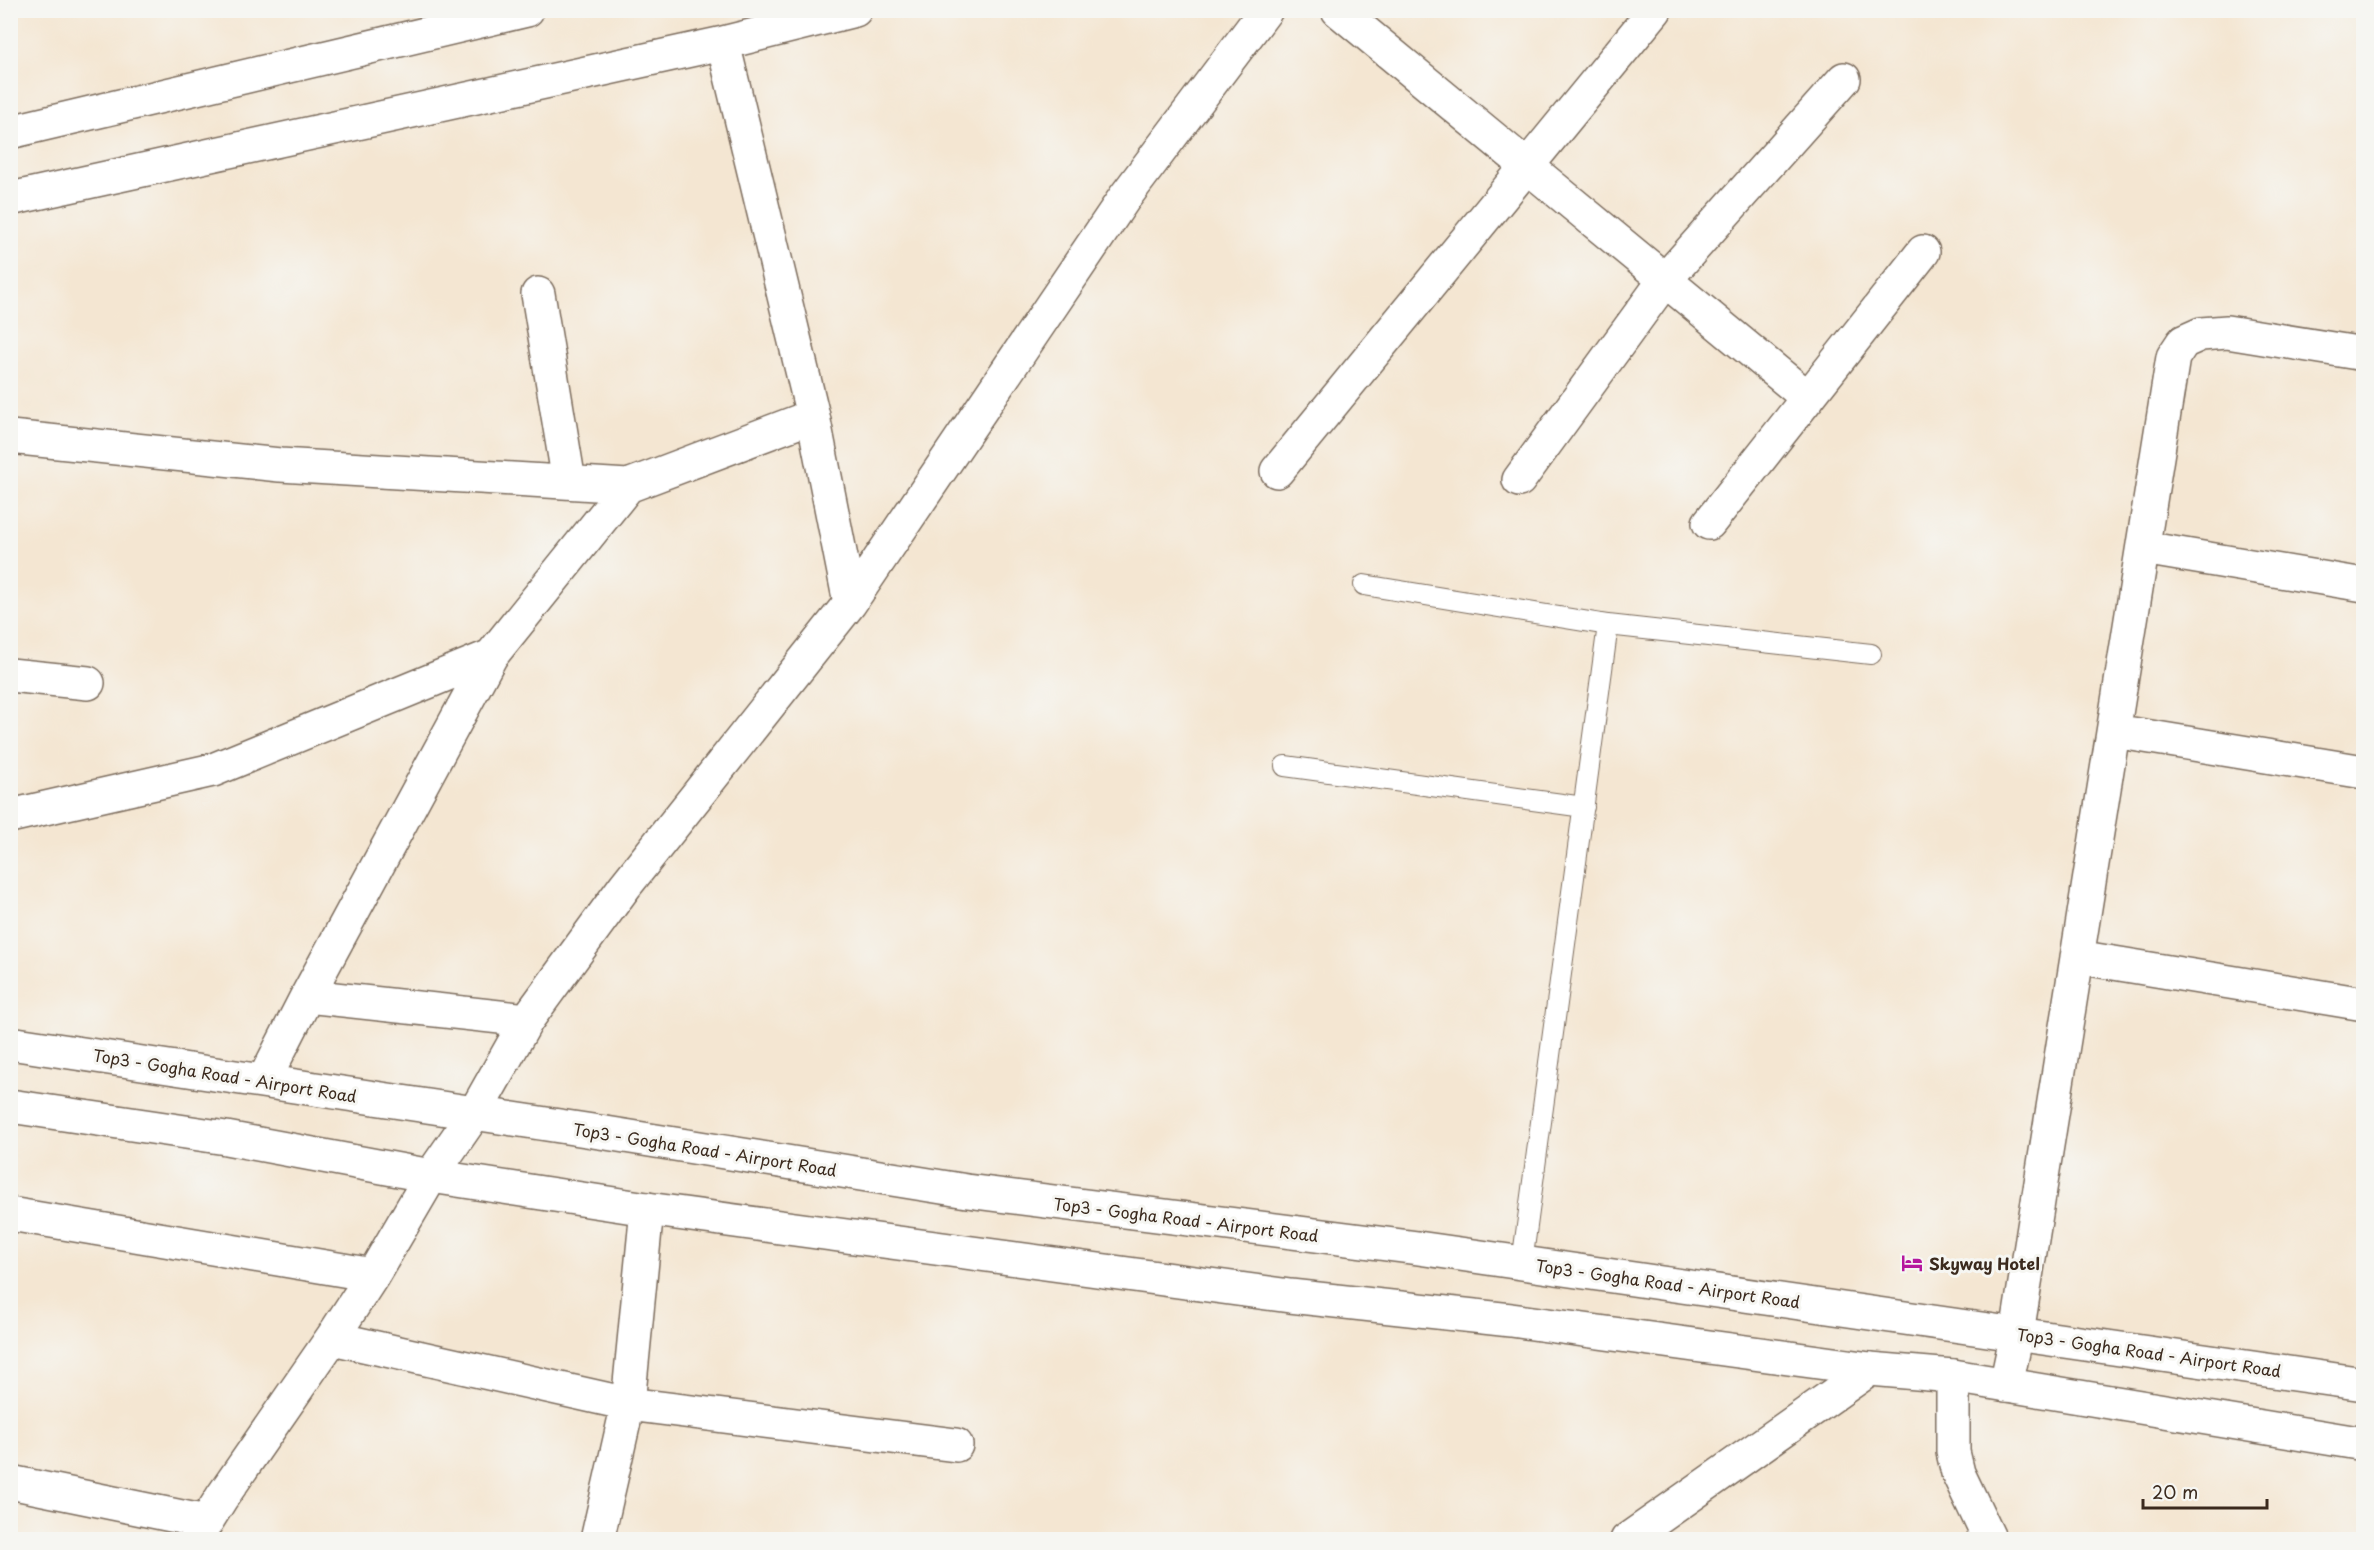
<svg xmlns="http://www.w3.org/2000/svg" width="2374" height="1550" font-family="'Playpen Sans',sans-serif">
<style>
.lines{fill:none;stroke-linecap:round;stroke-linejoin:round}
.service-casing{stroke:#7c6c5d;stroke-width:22}
.minor-casing{stroke:#7c6c5d;stroke-width:36}
.primary-casing{stroke:#7c6c5d;stroke-width:36}
.service{stroke:#fff;stroke-width:20}
.minor{stroke:#fff;stroke-width:33}
.primary{stroke:#fff;stroke-width:33}
.labels{text-anchor:middle;dominant-baseline:central;stroke-width:6;stroke-linejoin:round;paint-order:stroke}
.street-label{font-size:16px;fill:#3b2a1e;stroke:#f6f6f2}
.poi-label{font-size:16px;font-weight:bold;fill:#3b2a1e;stroke:#f6f6f2;text-anchor:start}
</style>
<rect width="100%" height="100%" fill="#f6f6f2"/>
<filter id="ink" filterUnits="userSpaceOnUse"><feTurbulence type="fractalNoise" baseFrequency=".0167" numOctaves="2"/><feDisplacementMap in="SourceGraphic" scale="12" xChannelSelector="R" yChannelSelector="G"/><feConvolveMatrix kernelMatrix="1 2 1 2 8 2 1 2 1" color-interpolation-filters="sRGB"/></filter>
<filter id="wash" filterUnits="userSpaceOnUse"><feTurbulence type="fractalNoise" baseFrequency=".008" numOctaves="4" result="noise"/><feDisplacementMap in="SourceGraphic" scale="24" xChannelSelector="R" yChannelSelector="G"/><feGaussianBlur stdDeviation="1.35" result="paint"/><feColorMatrix in="noise" values="0 0 0 0 0 0 0 0 0 0 0 0 0 0 0 0 0 1.4 0 .05"/><feComposite in="paint" operator="in"/></filter>
<g filter="url(#wash)">
<rect width="100%" height="100%" fill="#f4e6d2"/>
</g>
<g filter="url(#ink)">
<g class="lines">
<defs>
<path id="service" d="M 1364,585 L 1608,625 L 1871,654
M 1285,766 L 1584,807
M 1522,1263 L 1608,625"/>
<path id="minor" d="M 1338,10 L 1808,398
M 723,43 L 813,416 L 850,603
M 10,132 L 527,10
M 10,199 L 723,43 L 855,10
M 538,294 L 569,482
M 10,437 L 280,465 L 628,486 L 813,416
M 1277,471 L 1655,10
M 1519,480 L 1664,281 L 1844,79
M 1709,523 L 1923,252
M 2143,548 L 2364,585
M 10,675 L 88,683
M 2114,731 L 2364,772
M 10,816 L 213,770 L 491,656 L 628,486
M 2077,957 L 2364,1004
M 307,996 L 491,656
M 264,1080 L 307,996 L 527,1020
M 10,1214 L 373,1275
M 332,1338 L 628,1404 L 956,1445
M 1953,1376 L 1953,1452 L 1958,1473 L 1990,1540
M 2006,1385 L 2017,1333 L 2173,357 L 2183,342 L 2201,334 L 2227,332 L 2364,354
M 10,1482 L 206,1522
M 195,1540 L 222,1497 L 332,1338 L 373,1275 L 431,1176 L 474,1114 L 527,1020 L 625,886 L 850,603 L 1125,197 L 1266,10
M 597,1540 L 628,1404 L 647,1209
M 1627,1540 L 1870,1369"/>
<path id="primary" d="M 10,1043 L 606,1133 L 967,1191 L 1418,1248 L 2364,1384
M 10,1106 L 226,1138 L 431,1176 L 647,1209 L 1290,1296 L 1511,1320 L 1870,1369 L 1953,1376 L 2364,1444"/>
</defs>
<use href="#service" class="service-casing"/>
<use href="#minor" class="minor-casing"/>
<use href="#primary" class="primary-casing"/>
<use href="#service" class="service"/>
<use href="#minor" class="minor"/>
<use href="#primary" class="primary"/>
</g>
</g>
<defs>
<symbol id="hotel-bare" viewBox="-9 -9 18 18"><path d="M-6-4.5h1.5V1H6V5H4.5V3h-9V5H-6ZM-4 0a1.8 1.8 0 1 1 3.6 0ZM.5 0V-2.5h3Q6-2.5 6 0Z" fill="#b5179e" stroke="#f6f6f2" stroke-width="2.5" paint-order="stroke"/></symbol>
</defs>
<g fill-rule="evenodd">
<use href="#hotel-bare" x="1897" y="1248" width="30" height="30"/>
</g>
<g class="labels">
<g class="street-label">
<text transform="translate(225 1075) rotate(9)">Top3 - Gogha Road - Airport Road</text>
<text transform="translate(705 1149) rotate(9)">Top3 - Gogha Road - Airport Road</text>
<text transform="translate(1186 1219) rotate(7)">Top3 - Gogha Road - Airport Road</text>
<text transform="translate(1668 1283) rotate(8)">Top3 - Gogha Road - Airport Road</text>
<text transform="translate(2149 1352) rotate(8)">Top3 - Gogha Road - Airport Road</text>
</g>
<g class="poi-label">
<text x="1929" y="1263">Skyway Hotel</text>
</g>
</g>
<rect width="2374" height="1550" fill="none" stroke="#f6f6f2" stroke-width="36"/>
<path d="M2143 1499v9h124v-9" fill="none" stroke="#3b2a1e" stroke-width="3"/>
<text x="2152" y="1499" font-size="18" fill="#3b2a1e" stroke="#f6f6f2" stroke-width="4.5" paint-order="stroke">20 m</text>
</svg>
